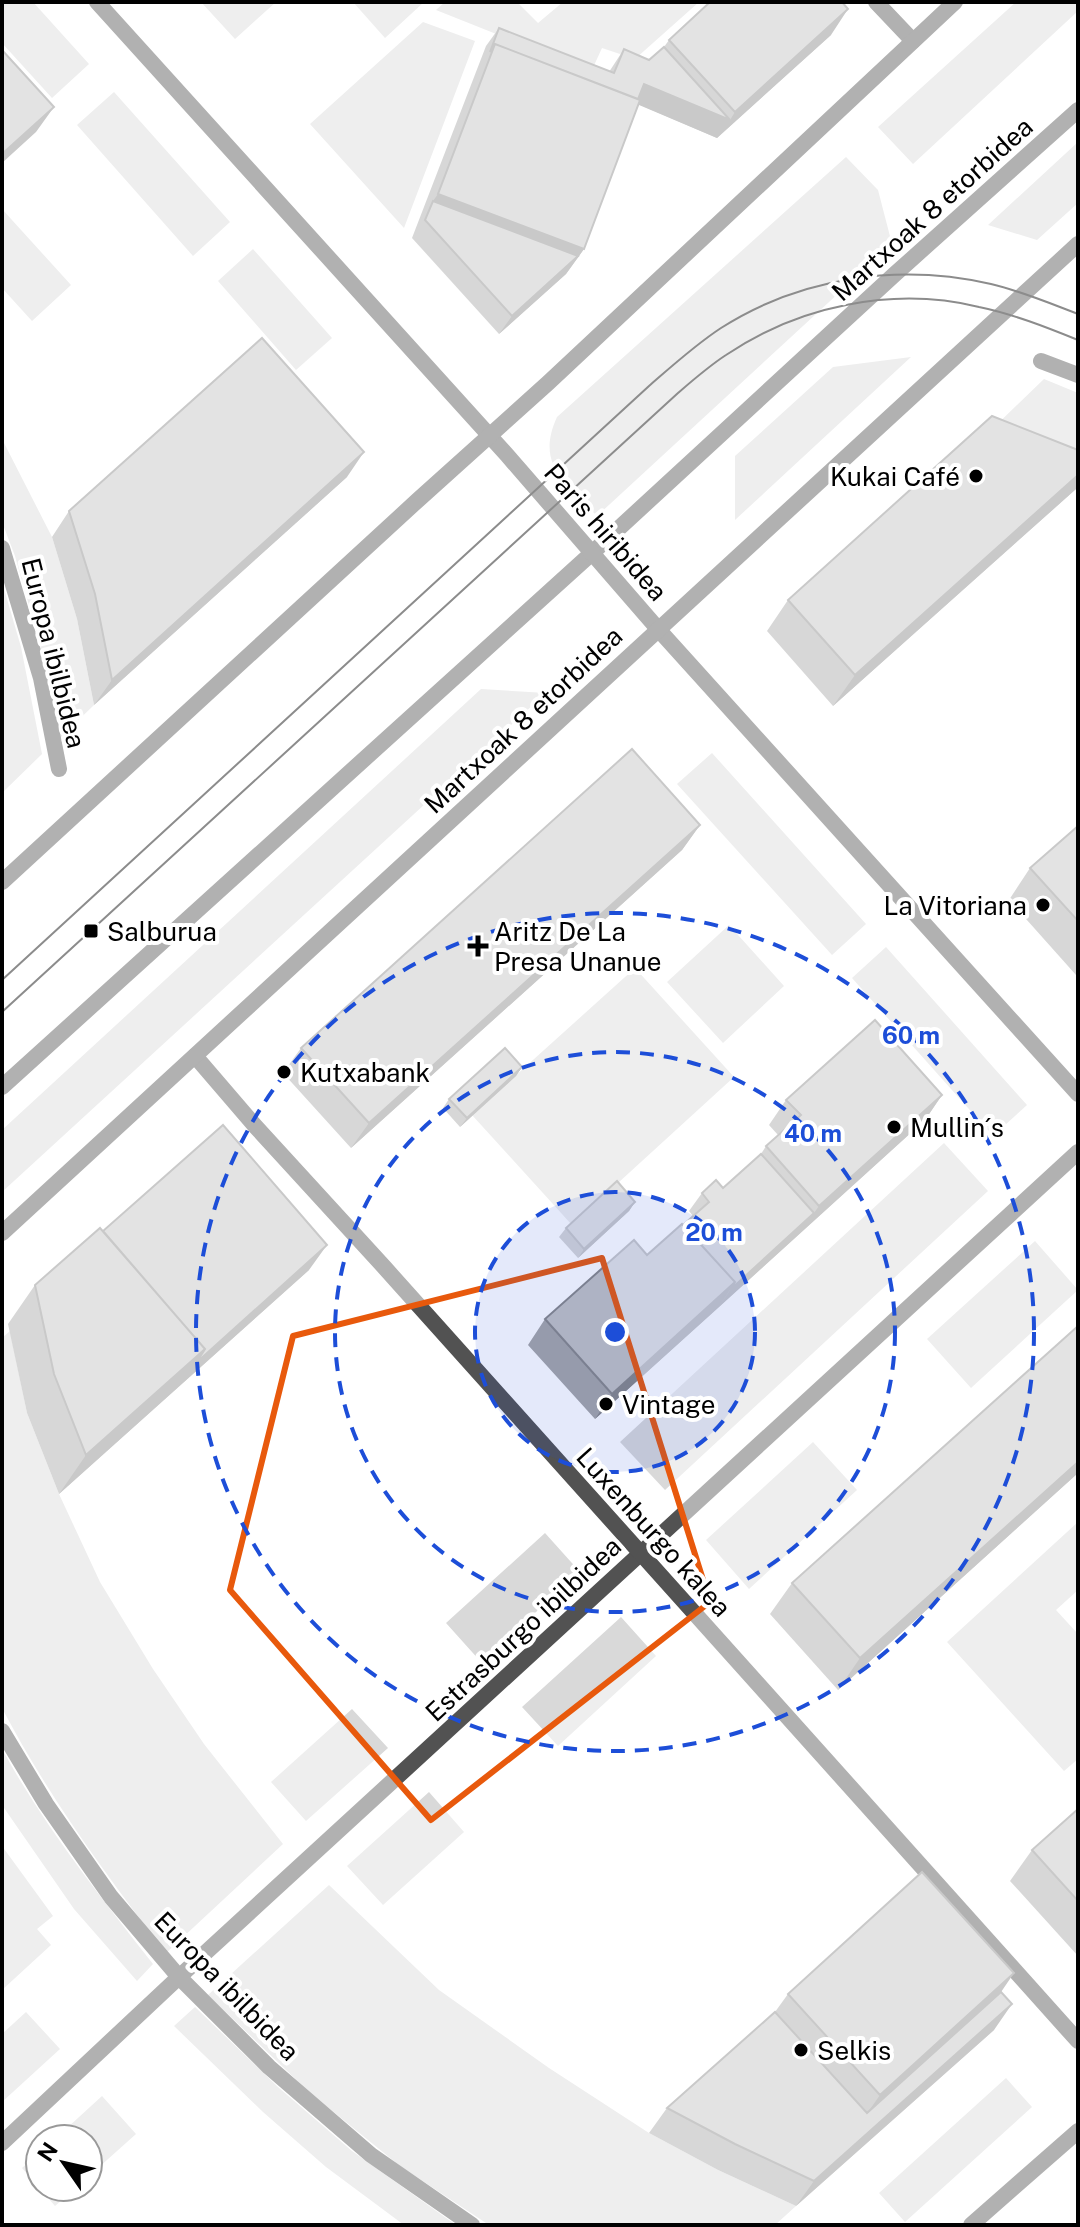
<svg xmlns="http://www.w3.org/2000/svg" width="1080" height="2227" font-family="'Public Sans',sans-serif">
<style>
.green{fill:#d9d9d9}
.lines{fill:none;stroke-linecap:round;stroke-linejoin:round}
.pedestrian{stroke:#525252;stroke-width:16}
.minor{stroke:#525252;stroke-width:16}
.tertiary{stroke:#525252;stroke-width:16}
.tram{stroke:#000;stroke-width:2}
.wall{fill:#a7a7a7}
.shaded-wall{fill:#888}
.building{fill:#c2c2c2;stroke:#888;stroke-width:2}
.marked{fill:none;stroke:#e8590c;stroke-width:6;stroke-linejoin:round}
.ring{fill:none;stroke:#1d4ed8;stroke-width:4;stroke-dasharray:14 10}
.poi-dot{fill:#000;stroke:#fff;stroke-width:3}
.labels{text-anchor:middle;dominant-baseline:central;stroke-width:8;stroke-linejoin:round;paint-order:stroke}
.street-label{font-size:26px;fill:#000;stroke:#fff}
.poi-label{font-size:26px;fill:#000;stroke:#fff;text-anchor:start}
.centre{fill:#1d4ed8;stroke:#fff;stroke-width:4}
.ring-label{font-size:24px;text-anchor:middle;font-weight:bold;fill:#1d4ed8;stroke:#fff;stroke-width:8;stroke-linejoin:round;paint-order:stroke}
</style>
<rect width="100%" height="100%" fill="#fff"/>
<path class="green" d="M 2,2 L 33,2 L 89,64 L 52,98 L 2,43 Z
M 201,2 L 276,2 L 235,39 Z
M 353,2 L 424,2 L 385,38 Z
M 445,2 L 517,2 L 538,23 L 563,2 L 699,2 L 635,59 L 602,48 L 591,72 L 436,10 Z
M 1016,2 L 1078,2 L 1078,11 L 913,164 L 878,127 Z
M 423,22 L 475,41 L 404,228 L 310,124 Z
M 114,92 L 230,222 L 193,256 L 77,125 Z
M 1078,142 L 1078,203 L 1037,240 L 988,225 Z
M 846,157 L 878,190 L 892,244 L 597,516 C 566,484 535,465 557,417 Z
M 2,209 L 71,285 L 32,321 L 2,288 Z
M 253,249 L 332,338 L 296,370 L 218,281 Z
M 911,357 L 735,520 L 735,456 L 833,367 Z
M 1044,379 L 1078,393 L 1078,471 L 986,435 Z
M 2,439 L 52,537 L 77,619 L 94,705 L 60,738 L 40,644 L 15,556 L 2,522 Z
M 2,582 L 21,647 L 42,754 L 2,793 Z
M 481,689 L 546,693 L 2,1192 L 2,1130 Z
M 712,753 L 866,924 L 832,955 L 677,784 Z
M 729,925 L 784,986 L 723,1043 L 667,982 Z
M 886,947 L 1027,1105 L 993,1136 L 852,978 Z
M 635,968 L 734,1077 L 572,1225 L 472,1115 Z
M 944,1143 L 988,1191 L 665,1490 L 620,1442 Z
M 1035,1241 L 1078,1290 L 971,1388 L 927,1339 Z
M 10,1331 L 27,1413 L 59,1494 L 100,1582 L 153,1669 L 204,1744 L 283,1844 L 166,1953 C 106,1875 48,1796 2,1708 L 2,1338 Z
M 813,1442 L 857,1490 L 749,1589 L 706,1540 Z
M 1078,1522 L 1078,1590 L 1056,1610 L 1078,1634 L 1078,1759 L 1064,1771 L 947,1642 Z
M 545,1533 L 580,1572 L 481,1662 L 446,1623 Z
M 621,1617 L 656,1656 L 558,1746 L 522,1707 Z
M 352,1709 L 388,1748 L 306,1821 L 271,1782 Z
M 2,1749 C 44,1826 99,1895 153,1964 L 137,1981 L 74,1909 L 2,1805 Z
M 429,1792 L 464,1832 L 383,1905 L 347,1866 Z
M 2,1846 L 53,1916 L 37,1929 L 51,1945 L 2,1990 Z
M 329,1885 L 439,1990 L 549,2068 L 649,2133 L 718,2170 L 796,2206 L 775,2225 L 489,2225 L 400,2166 L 309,2092 L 208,1995 Z
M 195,2007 L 278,2087 L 352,2151 L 456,2225 L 404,2225 L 326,2167 L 263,2112 L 174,2026 Z
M 26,2012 L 60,2049 L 2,2102 L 2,2034 Z
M 1006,2078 L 1032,2107 L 905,2222 L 879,2193 Z
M 102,2096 L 136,2134 L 88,2177 L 88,2139 L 55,2139 Z
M 40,2152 L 40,2187 L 77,2187 L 55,2206 L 22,2168 Z"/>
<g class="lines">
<path class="pedestrian" d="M 1041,361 L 1078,375
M 2,548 L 41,678 L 59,769
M 2,1087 L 592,553 L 895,274 L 1078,110
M 2,1731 L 46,1804 L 111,1897 L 179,1977 L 269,2067 L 371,2155 L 472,2225
M 2,2143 L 179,1977 L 1078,1152"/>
<path class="minor" d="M 97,2 L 507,455 L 658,629 L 1078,1094
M 876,2 L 913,41
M 195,1056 L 256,1127 L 385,1268 L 1078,2041
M 971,2225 L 1078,2131"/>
<path class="tertiary" d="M 2,882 L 418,500 L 548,383 L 955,2
M 2,1233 L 1078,244"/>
<path class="tram" d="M 2,980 L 649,386 C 672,366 695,345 721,328 C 801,277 899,263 991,284 C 1021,291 1049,303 1078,314
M 2,1012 L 678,393 C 693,380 709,366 726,355 C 798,306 893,286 979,307 C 1013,314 1046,327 1078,340"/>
</g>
<path class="wall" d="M 499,28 L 609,72 L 624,49 L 649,60 L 664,47 L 669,40 L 831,35 L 717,138 L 638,104 L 584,249 L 566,274 L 499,334 L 412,238 L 486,46 Z
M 1078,450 L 1078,486 L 1076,489 L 833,706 L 767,631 L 788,600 Z
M 347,477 L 94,705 L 77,619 L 52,537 L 69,511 Z
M 700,825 L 682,850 L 351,1148 L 283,1073 L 301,1048 Z
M 1078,826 L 1078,973 L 1076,975 L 1009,900 L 1030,868 Z
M 522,1067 L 516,1076 L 460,1127 L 443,1108 L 449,1099 Z
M 942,1095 L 925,1120 L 595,1419 L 528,1345 L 545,1319 L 647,1255 L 693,1216 L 689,1211 L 702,1193 L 723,1188 L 761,1154 L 766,1146 L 778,1135 L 769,1125 L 786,1100 Z
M 635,1202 L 629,1211 L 578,1258 L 559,1237 L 566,1228 Z
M 103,1231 L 309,1270 L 59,1494 L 27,1413 L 8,1324 L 35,1285 Z
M 1078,1326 L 1078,1473 L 838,1690 L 770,1614 L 792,1583 Z
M 1078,1809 L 1078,1956 L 1010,1881 L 1032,1850 Z
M 1001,1992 L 994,2030 L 796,2206 L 718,2170 L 649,2133 L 667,2108 L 775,2012 L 788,1994 Z"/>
<path class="shaded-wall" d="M 848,9 L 831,35 L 717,138 L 632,102 L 644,84 L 730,120 L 735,112 Z
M 54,107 L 36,132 L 2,163 L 2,154 Z
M 438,194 L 584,249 L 566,274 L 499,334 L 512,316 L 433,201 Z
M 364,452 L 347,477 L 94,705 L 112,680 Z
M 1078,475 L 1078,486 L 1076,489 L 833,706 L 855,675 Z
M 700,825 L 682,850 L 351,1148 L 369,1123 Z
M 522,1067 L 516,1076 L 460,1127 L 467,1118 Z
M 942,1095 L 925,1120 L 718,1308 L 730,1290 L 814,1213 L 819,1206 Z
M 635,1202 L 629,1211 L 578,1258 L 584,1249 Z
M 327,1245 L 309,1270 L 59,1494 L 86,1455 L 205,1349 Z
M 735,1282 L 718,1308 L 595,1419 L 612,1394 Z
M 1078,1462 L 1078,1473 L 838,1690 L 860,1658 Z
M 1014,1973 L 984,2017 L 849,2139 L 880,2095 Z
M 1012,2004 L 994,2030 L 796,2206 L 814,2181 Z"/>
<path class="building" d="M 710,2 L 842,2 L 848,9 L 735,112 L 669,40 Z
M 499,28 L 614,73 L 624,49 L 649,60 L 664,47 L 730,120 L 644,84 L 638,99 L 495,44 L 490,52 Z
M 495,44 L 640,100 L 584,249 L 438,194 Z
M 2,50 L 54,107 L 2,154 Z
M 433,201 L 578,256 L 512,316 L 425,220 Z
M 262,338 L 364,452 L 112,680 L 95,594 L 69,511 Z
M 992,416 L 1078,450 L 1078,475 L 855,675 L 788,600 Z
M 632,749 L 700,825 L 369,1123 L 301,1048 Z
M 1078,826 L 1078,921 L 1030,868 Z
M 875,1020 L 942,1095 L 819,1206 L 766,1146 L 801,1115 L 786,1100 Z
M 505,1048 L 522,1067 L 467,1118 L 449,1099 Z
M 223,1125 L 327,1245 L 196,1363 L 205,1349 L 103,1231 Z
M 761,1154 L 814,1213 L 730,1290 L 735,1282 L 683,1225 L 709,1202 L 702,1193 L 716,1180 L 723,1188 Z
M 617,1181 L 635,1202 L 584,1249 L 566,1228 Z
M 682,1224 L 735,1282 L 612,1394 L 545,1319 L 634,1240 L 647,1255 Z
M 100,1228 L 205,1349 L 86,1455 L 54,1374 L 35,1285 Z
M 1078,1326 L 1078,1462 L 860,1658 L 792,1583 Z
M 1078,1809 L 1078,1901 L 1032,1850 Z
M 922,1872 L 1014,1973 L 880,2095 L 788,1994 Z
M 1001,1992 L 1012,2004 L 814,2181 L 735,2144 L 667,2108 L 775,2012 L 867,2113 Z"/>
<path d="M0 0H1080V2227H0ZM 602,1258 L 710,1602 L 431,1820 L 230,1590 L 293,1336 Z" fill="#fff" fill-opacity=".55" fill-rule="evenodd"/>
<path class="marked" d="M 602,1258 L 710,1602 L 431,1820 L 230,1590 L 293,1336 Z"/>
<circle cx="615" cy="1332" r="140" fill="#1d4ed8" fill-opacity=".12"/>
<g class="ring">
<circle cx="615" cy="1332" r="140"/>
<circle cx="615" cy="1332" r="280"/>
<circle cx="615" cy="1332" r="419"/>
</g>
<g class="poi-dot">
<circle cx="976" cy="476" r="8"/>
<circle cx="1043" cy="905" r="8"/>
<rect x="83" y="923" width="16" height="16" rx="4"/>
<path d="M474 934h8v8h8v8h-8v8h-8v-8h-8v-8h8z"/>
<circle cx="284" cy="1072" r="8"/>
<circle cx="894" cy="1127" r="8"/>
<circle cx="606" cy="1404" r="8"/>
<circle cx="801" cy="2050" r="8"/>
</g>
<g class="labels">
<g class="street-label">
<text transform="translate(932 209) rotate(-42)">Martxoak 8 etorbidea</text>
<text transform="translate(606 532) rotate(49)">Paris hiribidea</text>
<text transform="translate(54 653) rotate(76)">Europa ibilbidea</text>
<text transform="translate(523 720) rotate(-43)">Martxoak 8 etorbidea</text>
<text transform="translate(654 1532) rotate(48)">Luxenburgo kalea</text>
<text transform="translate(523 1629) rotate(-43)">Estrasburgo ibilbidea</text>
<text transform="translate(227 1986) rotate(46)">Europa ibilbidea</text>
</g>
<g class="poi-label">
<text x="960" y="476" text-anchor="end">Kukai Café</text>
<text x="1027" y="905" text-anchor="end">La Vitoriana</text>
<text x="107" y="931">Salburua</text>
<text x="494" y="931">Aritz De La<tspan x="494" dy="30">Presa Unanue</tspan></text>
<text x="300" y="1072">Kutxabank</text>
<text x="910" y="1127">Mullin´s</text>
<text x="622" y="1404">Vintage</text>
<text x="817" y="2050">Selkis</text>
</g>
</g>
<circle cx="615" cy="1332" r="12" class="centre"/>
<g class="ring-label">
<text x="911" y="1044">60 m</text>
<text x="813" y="1142">40 m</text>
<text x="714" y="1241">20 m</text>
</g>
<rect width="1080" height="2227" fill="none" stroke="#000000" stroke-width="8"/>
<g transform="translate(64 2163) rotate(304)"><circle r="38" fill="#ffffff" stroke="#999999" stroke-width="2"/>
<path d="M0-6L14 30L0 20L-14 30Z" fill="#000000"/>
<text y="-12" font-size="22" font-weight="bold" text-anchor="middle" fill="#000000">N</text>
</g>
</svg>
